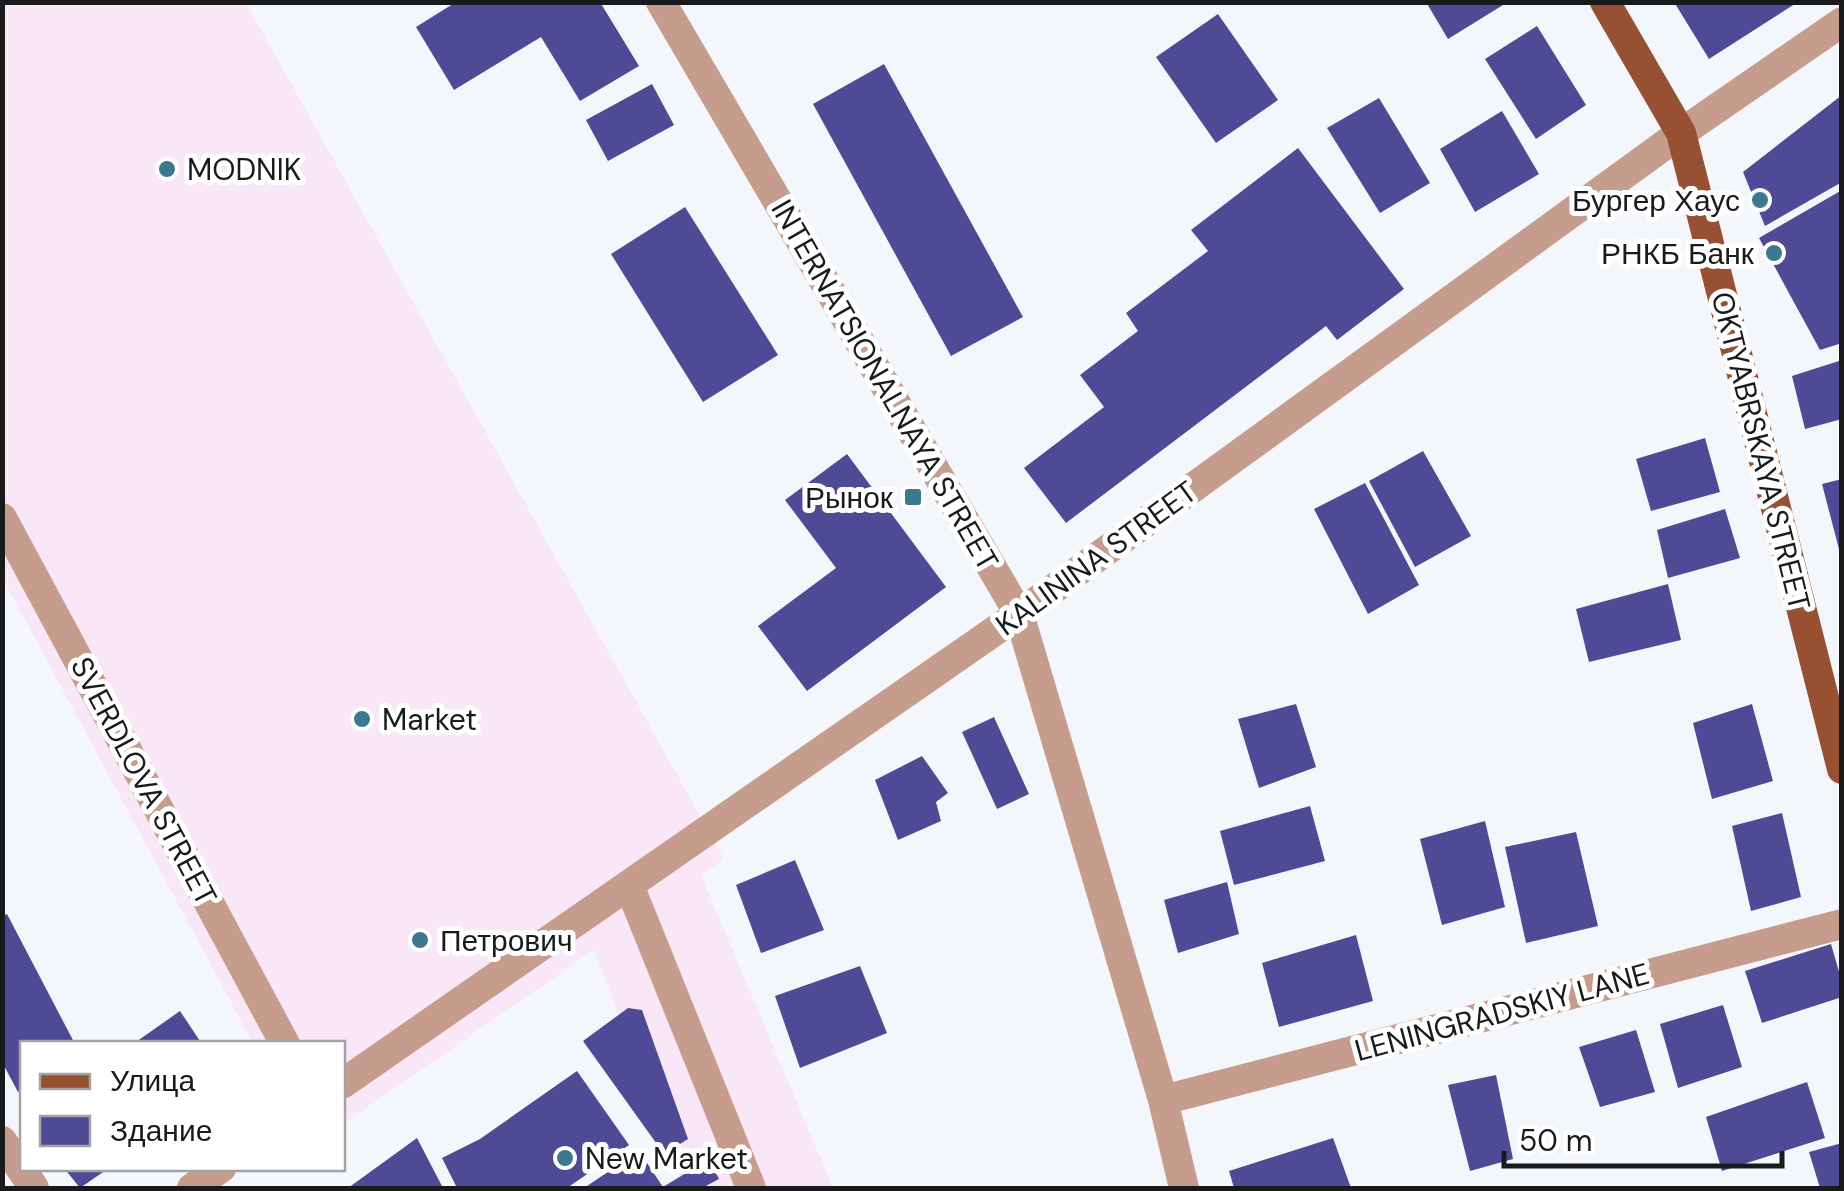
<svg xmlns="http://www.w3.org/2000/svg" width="1844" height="1191" font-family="'DM Sans',sans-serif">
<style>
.commercial{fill:#f9e6f7}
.building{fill:#4f4a96}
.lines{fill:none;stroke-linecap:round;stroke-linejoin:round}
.minor{stroke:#c69d8c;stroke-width:30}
.major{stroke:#975132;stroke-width:30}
.poi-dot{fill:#3d7890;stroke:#fff;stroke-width:4}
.labels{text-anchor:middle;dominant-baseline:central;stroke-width:10;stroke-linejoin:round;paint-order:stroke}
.poi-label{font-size:30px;fill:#191a1b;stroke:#fff;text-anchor:start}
.street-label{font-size:30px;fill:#191a1b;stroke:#fff}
</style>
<rect width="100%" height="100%" fill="#f3f7fb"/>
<path class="commercial" d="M 2,3 L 246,3 L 724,859 L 701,875 L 833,1188 L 685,1188 L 594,950 L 343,1124 L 342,1044 L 253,1043 L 3,579 Z"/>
<path class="building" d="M 456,2 L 600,2 L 639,66 L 580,101 L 541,37 L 454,90 L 416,27 Z
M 1426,2 L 1508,2 L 1448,39 Z
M 1674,2 L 1798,2 L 1709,59 Z
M 1218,14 L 1278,100 L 1216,143 L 1156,57 Z
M 1537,26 L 1586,105 L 1536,139 L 1485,59 Z
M 884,64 L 1023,317 L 951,356 L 813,104 Z
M 652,84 L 674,125 L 608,161 L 586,120 Z
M 1842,95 L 1842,182 L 1765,226 L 1743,172 Z
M 1379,98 L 1430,183 L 1380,213 L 1327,128 Z
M 1502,111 L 1539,174 L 1475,212 L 1440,149 Z
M 1298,148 L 1404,289 L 1337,340 L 1326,326 L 1066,523 L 1024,468 L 1104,407 L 1080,375 L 1138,331 L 1126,313 L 1208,251 L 1191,230 Z
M 1842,190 L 1842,343 L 1820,350 L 1759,238 Z
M 685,207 L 778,355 L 703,402 L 611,254 Z
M 1842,360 L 1842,419 L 1805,429 L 1792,376 Z
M 1705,438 L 1720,492 L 1651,511 L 1636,459 Z
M 1423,451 L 1471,536 L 1415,567 L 1369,481 Z
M 847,454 L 946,587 L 807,691 L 758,626 L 836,568 L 785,500 Z
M 1842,479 L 1842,553 L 1840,553 L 1822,484 Z
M 1365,483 L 1419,585 L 1368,614 L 1314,509 Z
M 1725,509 L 1740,558 L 1668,578 L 1657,530 Z
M 1668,584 L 1681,640 L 1589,662 L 1576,609 Z
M 1296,704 L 1316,767 L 1259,788 L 1238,719 Z
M 1752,704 L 1773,781 L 1712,799 L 1693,723 Z
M 994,717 L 1029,794 L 997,809 L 962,732 Z
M 922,756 L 948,793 L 936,802 L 941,821 L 898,840 L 875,780 Z
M 1310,806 L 1325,861 L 1234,885 L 1220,831 Z
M 1782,813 L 1801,897 L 1751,911 L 1732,826 Z
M 1485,821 L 1505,907 L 1442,925 L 1420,839 Z
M 1576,832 L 1598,926 L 1526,943 L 1505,847 Z
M 795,860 L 824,930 L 761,953 L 736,885 Z
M 1227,882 L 1239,934 L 1178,953 L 1164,900 Z
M 7,914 L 75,1044 L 22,1044 L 22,1090 L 18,1092 L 2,1062 L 2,916 Z
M 1356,935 L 1373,1001 L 1279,1027 L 1262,963 Z
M 1831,944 L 1842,982 L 1842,997 L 1762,1023 L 1745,971 Z
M 860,966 L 887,1033 L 800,1068 L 775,996 Z
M 1723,1005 L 1742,1067 L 1678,1088 L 1660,1024 Z
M 628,1008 L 642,1010 L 688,1139 L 664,1154 L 583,1041 Z
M 180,1011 L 202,1044 L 133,1044 Z
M 1636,1030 L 1655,1092 L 1600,1107 L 1579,1047 Z
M 577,1071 L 629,1145 L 567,1188 L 457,1188 L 442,1158 L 480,1139 Z
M 1496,1075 L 1513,1159 L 1470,1171 L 1448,1085 Z
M 1807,1082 L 1825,1138 L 1722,1171 L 1706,1117 Z
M 417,1138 L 443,1188 L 348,1188 Z
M 1333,1138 L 1351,1188 L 1234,1188 L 1229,1171 Z
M 1842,1143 L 1842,1188 L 1820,1188 L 1809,1152 Z
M 639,1151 L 663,1187 L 709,1159 L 719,1179 L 702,1188 L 584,1188 Z
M 64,1168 L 109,1168 L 80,1188 Z"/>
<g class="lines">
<path class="minor" d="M 661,2 L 1019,614 L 1163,1100 L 1184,1188
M 2,518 L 285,1044
M 629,885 L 751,1188
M 342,1084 L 1019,614 L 1681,133 L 1842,22
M 1163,1100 L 1842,924
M 2,1141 L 34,1188
M 192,1188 L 221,1168"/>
<path class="major" d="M 1605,2 L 1681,133 L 1842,769"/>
</g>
<g class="poi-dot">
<circle cx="167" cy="169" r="10"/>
<circle cx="1760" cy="200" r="10"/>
<circle cx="1774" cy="253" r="10"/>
<rect x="903" y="487" width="20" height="20" rx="5"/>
<circle cx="362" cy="719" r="10"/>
<circle cx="420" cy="940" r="10"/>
<circle cx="565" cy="1158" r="10"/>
</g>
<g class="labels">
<g class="poi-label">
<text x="187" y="169">MODNIK</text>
<text x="1740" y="200" text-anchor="end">Бургер Хаус</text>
<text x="1754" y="253" text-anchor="end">РНКБ Банк</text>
<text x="893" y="497" text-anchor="end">Рынок</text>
<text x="382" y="719">Market</text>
<text x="440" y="940">Петрович</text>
<text x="585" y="1158">New Market</text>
</g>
<g class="street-label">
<text transform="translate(885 385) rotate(60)">INTERNATSIONALNAYA STREET</text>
<text transform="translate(1761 451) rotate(76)">OKTYABRSKAYA STREET</text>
<text transform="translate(1096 558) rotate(-36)">KALININA STREET</text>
<text transform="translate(144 781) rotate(62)">SVERDLOVA STREET</text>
<text transform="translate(1502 1012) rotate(-15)">LENINGRADSKIY LANE</text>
</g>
</g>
<rect width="1844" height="1191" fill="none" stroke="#191a1b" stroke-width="10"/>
<rect x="20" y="1041" width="325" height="130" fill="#ffffff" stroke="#a3a3a4" stroke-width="2.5"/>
<rect x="40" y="1074" width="50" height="15" fill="#975132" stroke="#a3a3a4" stroke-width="2.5"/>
<text x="110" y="1091" font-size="30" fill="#191a1b">Улица</text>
<rect x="40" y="1116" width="50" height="30" fill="#4f4a96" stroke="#a3a3a4" stroke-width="2.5"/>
<text x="110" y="1141" font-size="30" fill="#191a1b">Здание</text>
<path d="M1504 1151v15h278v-15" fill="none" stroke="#191a1b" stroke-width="5"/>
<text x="1519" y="1151" font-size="30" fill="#191a1b" stroke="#ffffff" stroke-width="8" paint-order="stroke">50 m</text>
</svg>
